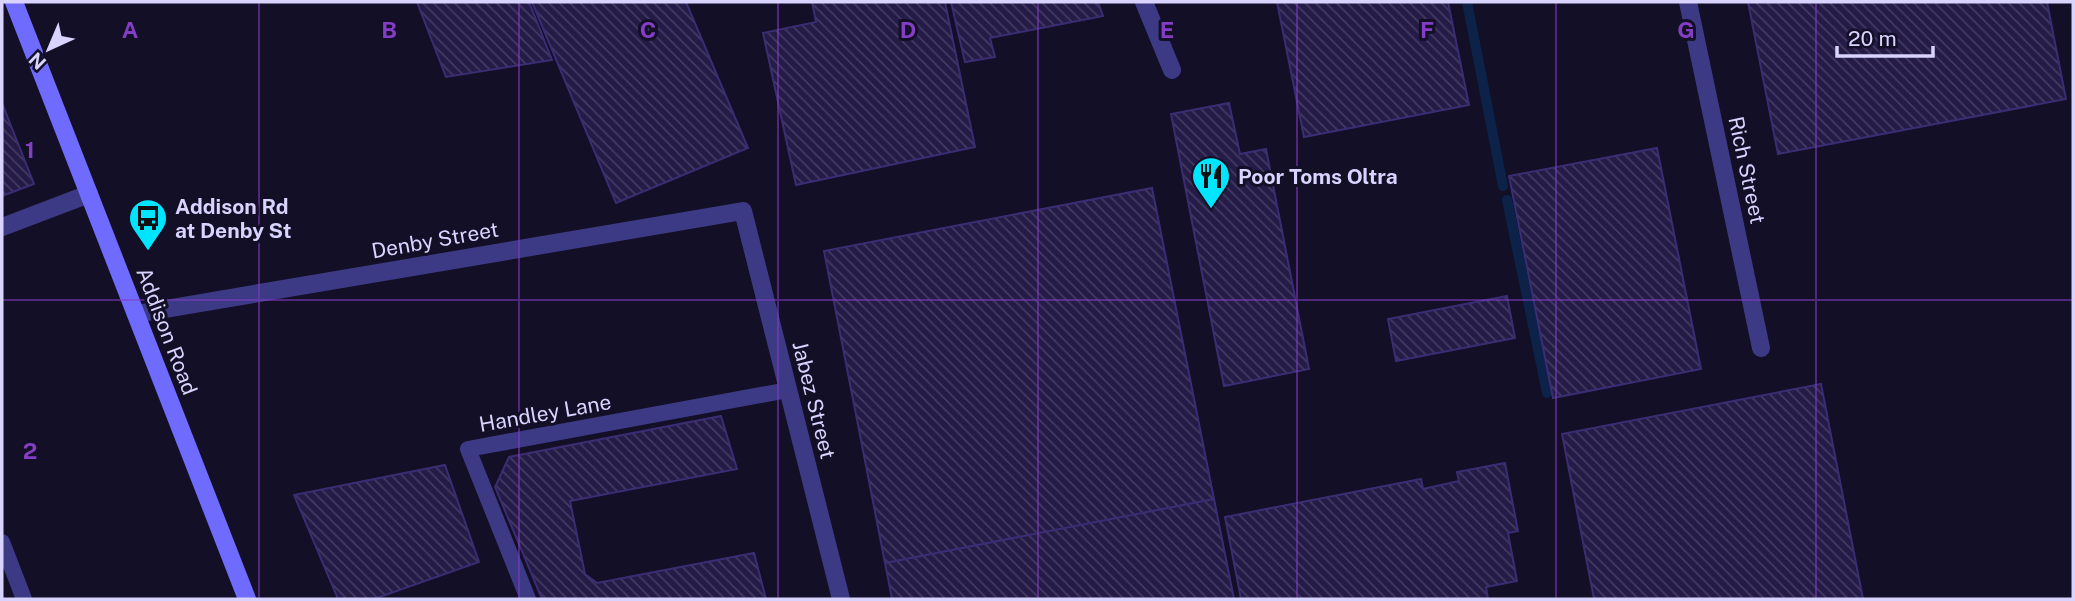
<svg xmlns="http://www.w3.org/2000/svg" width="2075" height="601" font-family="'Public Sans',sans-serif">
<style>
.lines{fill:none;stroke-linecap:round;stroke-linejoin:round}
.stream{stroke:#0c2248;stroke-width:10}
.building{fill:url(#building-back-hatch);stroke:#3b2d73;stroke-width:2}
.service{stroke:#3d3a85;stroke-width:16}
.minor{stroke:#3d3a85;stroke-width:18}
.secondary{stroke:#6f6bff;stroke-width:18}
.grid{fill:none;stroke:#843dc5;stroke-width:2;stroke-opacity:0.55}
.labels{text-anchor:middle;dominant-baseline:central;stroke-width:6;stroke-linejoin:round;paint-order:stroke}
.street-label{font-size:21px;fill:#d9d4ff;stroke:#130f26}
.poi-label{font-size:21px;font-weight:bold;fill:#d9d4ff;stroke:#130f26;text-anchor:start}
.grid-label{font-size:23px;text-anchor:middle;font-weight:bold;fill:#843dc5;stroke:#130f26;stroke-width:6;stroke-linejoin:round;paint-order:stroke}
</style>
<defs>
<pattern id="building-back-hatch" width="6" height="6" patternUnits="userSpaceOnUse" patternTransform="scale(1.75)"><rect width="6" height="6" fill="#241b47"/><path d="M-1 5l2 2M0 0l6 6M5-1l2 2" fill="none" stroke="#433b63"/></pattern>
</defs>
<rect width="100%" height="100%" fill="#130f26"/>
<g class="lines">
<path class="stream" d="M 1467,2 L 1503,186
M 1507,200 L 1547,393"/>
</g>
<path class="building" d="M 417,2 L 529,2 L 552,60 L 446,77 Z
M 532,2 L 686,2 L 748,148 L 616,203 Z
M 812,2 L 945,2 L 975,147 L 796,185 L 763,33 L 816,22 Z
M 951,2 L 1098,2 L 1103,16 L 990,38 L 995,57 L 965,62 Z
M 1277,2 L 1448,2 L 1469,105 L 1304,137 Z
M 1748,2 L 2047,2 L 2066,99 L 1778,154 Z
M 2,103 L 34,184 L 2,196 Z
M 1229,103 L 1240,154 L 1266,149 L 1309,369 L 1224,386 L 1171,114 Z
M 1657,148 L 1701,369 L 1553,398 L 1509,176 Z
M 1152,188 L 1214,499 L 885,563 L 824,251 Z
M 1507,296 L 1515,338 L 1396,361 L 1388,319 Z
M 1821,384 L 1863,599 L 1594,599 L 1562,434 Z
M 721,416 L 737,469 L 570,501 L 585,574 L 597,583 L 754,553 L 766,599 L 542,599 L 495,487 L 509,457 Z
M 1505,463 L 1518,531 L 1508,533 L 1517,581 L 1486,587 L 1488,599 L 1241,599 L 1225,517 L 1421,479 L 1423,489 L 1459,481 L 1457,472 Z
M 445,465 L 479,562 L 374,599 L 338,599 L 294,495 Z
M 1214,499 L 1234,599 L 892,599 L 885,563 Z"/>
<g class="lines">
<path class="service" d="M 2,542 L 24,599
M 528,599 L 468,449 L 788,390"/>
<path class="minor" d="M 1144,2 L 1172,70
M 1688,2 L 1761,348
M 2,227 L 89,194
M 136,314 L 743,211 L 841,599"/>
<path class="secondary" d="M 14,2 L 247,599"/>
</g>
<path class="grid" d="M 259,2 L 259,599M 519,2 L 519,599M 778,2 L 778,599M 1038,2 L 1038,599M 1297,2 L 1297,599M 1556,2 L 1556,599M 1816,2 L 1816,599M 2,300 L 2073,300"/>
<defs>
<symbol id="restaurant-pin" viewBox="-11 -11 22 30"><path d="M0 17L-7.5 6A9.5 9.5 0 1 1 7.5 6Z" fill="#00e5ff" stroke="#130f26"/><path d="M-5-6h1v4h1v-4h1v4h1v-4h1v5L-1.5 .5V6h-2V.5L-5-1ZM5-6V6H3V1.5H1.5Q1.5-4 5-6Z" fill="#111"/></symbol>
<symbol id="bus-pin" viewBox="-11 -11 22 30"><path d="M0 17L-7.5 6A9.5 9.5 0 1 1 7.5 6Z" fill="#00e5ff" stroke="#130f26"/><path d="M-5-6H5V4H4V6H2V4H-2V6H-4V4H-5ZM-3.5-4V0h7V-4ZM-3.5 1.2v1.5H-2V1.2ZM2 1.2v1.5H3.5V1.2Z" fill="#111"/></symbol>
</defs>
<g fill-rule="evenodd">
<use href="#restaurant-pin" x="1189" y="154" width="44" height="60"/>
<use href="#bus-pin" x="126" y="196" width="44" height="60"/>
</g>
<g class="labels">
<g class="street-label">
<text transform="translate(1747 170) rotate(78)">Rich Street</text>
<text transform="translate(435 240) rotate(-10)">Denby Street</text>
<text transform="translate(167 331) rotate(69)">Addison Road</text>
<text transform="translate(814 400) rotate(76)">Jabez Street</text>
<text transform="translate(545 413) rotate(-10)">Handley Lane</text>
</g>
<g class="poi-label">
<text x="1238" y="176">Poor Toms Oltra</text>
<text x="175" y="206">Addison Rd<tspan x="175" dy="24">at Denby St</tspan></text>
</g>
</g>
<g class="grid-label">
<text x="130" y="38">A</text>
<text x="389" y="38">B</text>
<text x="648" y="38">C</text>
<text x="908" y="38">D</text>
<text x="1167" y="38">E</text>
<text x="1427" y="38">F</text>
<text x="1686" y="38">G</text>
<text x="30" y="158">1</text>
<text x="30" y="459">2</text>
</g>
<rect width="2075" height="601" fill="none" stroke="#d9d4ff" stroke-width="7"/>
<g transform="translate(49 49) rotate(224)" stroke="#130f26" stroke-width="5" paint-order="stroke">
<path d="M0-5L12 26L0 18L-12 26Z" fill="#d9d4ff"/>
<text y="-10" font-size="19" font-weight="bold" text-anchor="middle" fill="#d9d4ff">N</text>
</g>
<path d="M1837 46v10h96v-10" fill="none" stroke="#d9d4ff" stroke-width="3.5"/>
<text x="1848" y="46" font-size="21" fill="#d9d4ff" stroke="#130f26" stroke-width="5" paint-order="stroke">20 m</text>
</svg>
